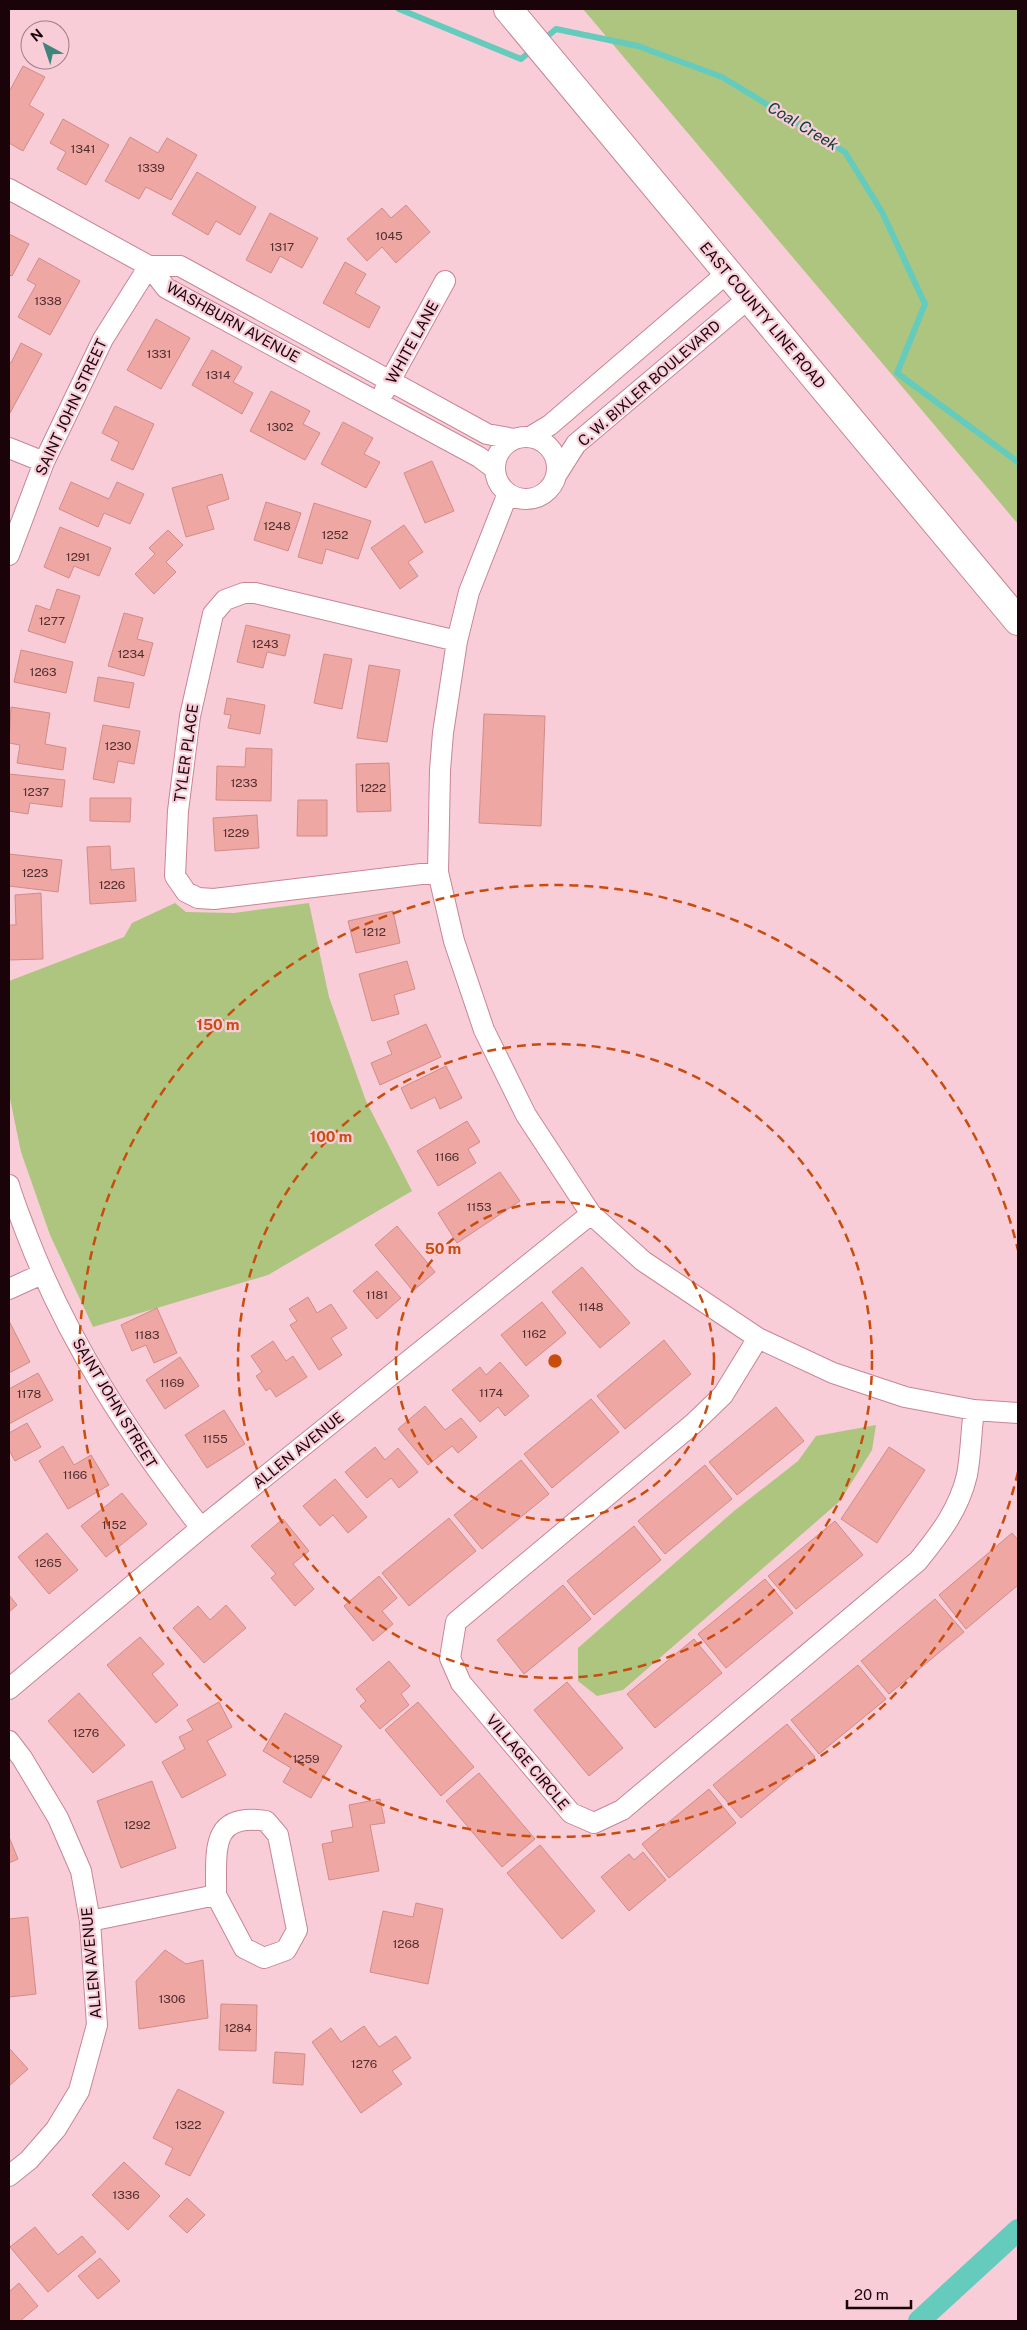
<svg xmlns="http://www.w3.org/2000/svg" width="1027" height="2330" font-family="'Public Sans',sans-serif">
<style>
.green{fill:#aec580}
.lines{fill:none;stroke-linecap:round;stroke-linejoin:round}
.stream{stroke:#64cbbd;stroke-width:6}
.canal{stroke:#64cbbd;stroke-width:22}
.building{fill:#eea7a2;stroke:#d18c88}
.minor-casing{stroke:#c88596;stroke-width:22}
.secondary-casing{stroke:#c88596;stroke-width:30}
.minor{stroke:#fff;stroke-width:20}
.secondary{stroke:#fff;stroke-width:28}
.ring{fill:none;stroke:#c94c0c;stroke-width:2.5;stroke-dasharray:9 6}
.labels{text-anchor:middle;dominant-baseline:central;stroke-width:4.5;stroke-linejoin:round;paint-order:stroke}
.number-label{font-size:12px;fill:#4f2d30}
.street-label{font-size:15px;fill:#1a040a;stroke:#f9cdd7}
.water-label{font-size:16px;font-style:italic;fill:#0e3f39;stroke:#f9cdd7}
.centre{fill:#c94c0c;stroke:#f9cdd7;stroke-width:2.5}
.ring-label{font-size:15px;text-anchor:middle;font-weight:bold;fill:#c94c0c;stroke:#f9cdd7;stroke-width:4.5;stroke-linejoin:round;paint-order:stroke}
</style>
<rect width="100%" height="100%" fill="#f9cdd7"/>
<path class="green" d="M 583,9 L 1018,9 L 1018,524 Z
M 175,903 L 186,912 L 234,913 L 309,903 L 329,997 L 366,1101 L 412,1191 L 268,1275 L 93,1327 L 50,1235 L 21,1152 L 9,1094 L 9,981 L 124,937 L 132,923 Z
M 876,1425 L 872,1450 L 840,1501 L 623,1690 L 597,1696 L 578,1681 L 578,1648 L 734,1511 L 798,1461 L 816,1436 Z"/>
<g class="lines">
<path class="stream" d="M 399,9 L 521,59 L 532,50
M 542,41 L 556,29 L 638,46 L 722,77 L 845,152 L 882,212 L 925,304 L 897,373 L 1018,462"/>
<path class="canal" d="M 919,2321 L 1018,2230"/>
</g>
<path class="building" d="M 23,66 L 45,77 L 29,105 L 44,114 L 23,151 L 9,143 L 9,92 Z
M 63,119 L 109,145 L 86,185 L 57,169 L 66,152 L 50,143 Z
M 130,137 L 158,153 L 167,138 L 197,155 L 171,200 L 146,187 L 139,199 L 105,181 Z
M 197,172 L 256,207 L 240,235 L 216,221 L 208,235 L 172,214 Z
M 406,205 L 430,232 L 396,263 L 382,247 L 367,261 L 347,239 L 382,208 L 391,218 Z
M 270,213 L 318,238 L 302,268 L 280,256 L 271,273 L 246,260 Z
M 9,234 L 29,244 L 12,276 L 9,275 Z
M 39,258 L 80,281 L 50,335 L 18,317 L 36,285 L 27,280 Z
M 345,262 L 366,274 L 355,293 L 380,307 L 369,328 L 323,303 Z
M 156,319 L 190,338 L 161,389 L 127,370 Z
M 21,343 L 42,354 L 10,413 L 9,362 L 11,363 Z
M 212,350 L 242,367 L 233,382 L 253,393 L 242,414 L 192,385 Z
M 271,391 L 310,411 L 303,424 L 320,433 L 305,460 L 250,431 Z
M 115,406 L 154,424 L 133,470 L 111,460 L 119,442 L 102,433 Z
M 343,422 L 373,438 L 364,454 L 380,462 L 366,488 L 321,464 Z
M 432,461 L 454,511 L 425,523 L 404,473 Z
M 222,474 L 229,499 L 207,506 L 214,529 L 186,537 L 172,488 Z
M 71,482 L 109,499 L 117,482 L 144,494 L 130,524 L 104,513 L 98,527 L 59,509 Z
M 266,502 L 301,513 L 288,551 L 254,540 Z
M 314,503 L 371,521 L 358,559 L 326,549 L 322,564 L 298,557 Z
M 404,525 L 423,552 L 408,562 L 418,576 L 400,589 L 371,548 Z
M 60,527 L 111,548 L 99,576 L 74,566 L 69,578 L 44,567 Z
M 168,530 L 183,545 L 166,562 L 176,572 L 154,594 L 135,574 L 155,554 L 149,548 Z
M 57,589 L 80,596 L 65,643 L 28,631 L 36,605 L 50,610 Z
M 124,613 L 143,618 L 137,639 L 153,643 L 144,676 L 108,666 Z
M 246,625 L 290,635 L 285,656 L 267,652 L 263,668 L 237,662 Z
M 21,650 L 73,662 L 66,693 L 14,682 Z
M 324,654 L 352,659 L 342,709 L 314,703 Z
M 369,665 L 400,670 L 387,742 L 357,738 Z
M 98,677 L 134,683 L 129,708 L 94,701 Z
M 227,698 L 265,705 L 260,734 L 228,728 L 231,715 L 224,714 Z
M 11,707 L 50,713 L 45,744 L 66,748 L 63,770 L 17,763 L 20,745 L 9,743 Z
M 484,714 L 545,716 L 541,826 L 479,823 Z
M 103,725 L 140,731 L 134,764 L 118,761 L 114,783 L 93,779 Z
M 246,748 L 272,749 L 271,801 L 216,800 L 217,766 L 245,767 Z
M 389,763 L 391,811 L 357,812 L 356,764 Z
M 9,774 L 65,780 L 62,807 L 30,803 L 28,814 L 9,811 Z
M 90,798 L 131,798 L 130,822 L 90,821 Z
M 298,800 L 327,800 L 327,836 L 297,836 Z
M 257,815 L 259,848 L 215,851 L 213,818 Z
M 110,846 L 111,870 L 134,868 L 136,901 L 90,904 L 87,847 Z
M 9,854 L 62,860 L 58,892 L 9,886 Z
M 41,893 L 43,959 L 9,960 L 9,925 L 16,925 L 15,895 Z
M 393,911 L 400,943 L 356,953 L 348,921 Z
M 407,961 L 415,989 L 394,995 L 399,1014 L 372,1021 L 359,974 Z
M 426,1024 L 441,1057 L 380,1085 L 371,1063 L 392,1054 L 387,1042 Z
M 446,1066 L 462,1098 L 440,1109 L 435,1097 L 411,1109 L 401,1088 Z
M 467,1121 L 480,1142 L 468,1149 L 476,1163 L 438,1186 L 417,1151 Z
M 500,1172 L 520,1201 L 457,1243 L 438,1213 Z
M 397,1226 L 435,1272 L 413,1291 L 375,1245 Z
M 582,1267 L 630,1323 L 600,1348 L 552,1292 Z
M 377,1271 L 401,1298 L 377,1319 L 353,1291 Z
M 308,1297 L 317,1313 L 331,1304 L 347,1328 L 331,1338 L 342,1355 L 319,1370 L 290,1325 L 297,1321 L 289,1309 Z
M 542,1302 L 566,1333 L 526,1366 L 501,1335 Z
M 157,1308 L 177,1353 L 154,1363 L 146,1345 L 132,1351 L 121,1325 Z
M 9,1321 L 30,1362 L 9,1373 Z
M 664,1340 L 691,1374 L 625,1429 L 597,1396 Z
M 273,1341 L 286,1361 L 293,1356 L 307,1377 L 276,1397 L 270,1388 L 266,1391 L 256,1376 L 262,1372 L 251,1356 Z
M 180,1357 L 199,1386 L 165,1409 L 146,1380 Z
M 500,1362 L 529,1396 L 505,1416 L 498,1407 L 480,1422 L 452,1390 L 480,1367 L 486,1375 Z
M 38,1373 L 53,1400 L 9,1424 L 9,1389 Z
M 591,1399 L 619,1432 L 552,1488 L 524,1454 Z
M 425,1406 L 445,1430 L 461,1418 L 477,1437 L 458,1453 L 452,1446 L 428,1465 L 398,1429 Z
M 776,1407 L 804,1441 L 737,1495 L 709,1462 Z
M 224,1410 L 245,1444 L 207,1468 L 185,1435 Z
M 27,1423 L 41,1447 L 15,1461 L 9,1450 L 9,1433 Z
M 63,1446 L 74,1465 L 91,1455 L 109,1485 L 68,1509 L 39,1461 Z
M 375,1447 L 385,1460 L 398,1448 L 418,1472 L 399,1488 L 391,1478 L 367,1498 L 345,1472 Z
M 889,1447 L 925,1470 L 877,1543 L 841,1519 Z
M 521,1460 L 549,1494 L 482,1549 L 454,1515 Z
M 705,1465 L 732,1499 L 665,1554 L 638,1521 Z
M 335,1479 L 367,1517 L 348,1533 L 333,1515 L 320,1526 L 303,1506 Z
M 122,1493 L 147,1524 L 106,1557 L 81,1526 Z
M 449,1518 L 476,1551 L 409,1606 L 382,1573 Z
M 283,1519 L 309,1551 L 293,1564 L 314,1589 L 295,1606 L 271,1578 L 276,1574 L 251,1546 Z
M 835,1521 L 863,1555 L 796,1609 L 768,1576 Z
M 634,1526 L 661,1560 L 594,1615 L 567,1581 Z
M 47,1533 L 78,1570 L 49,1594 L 18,1557 Z
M 1012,1533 L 1018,1540 L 1018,1585 L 966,1629 L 939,1595 Z
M 379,1576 L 397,1598 L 382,1611 L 393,1624 L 373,1641 L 344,1606 Z
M 765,1579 L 793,1613 L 726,1668 L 698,1634 Z
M 563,1585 L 591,1619 L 524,1674 L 497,1640 Z
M 9,1595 L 17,1605 L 9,1612 Z
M 935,1599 L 964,1632 L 889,1694 L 861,1661 Z
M 226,1605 L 246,1628 L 204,1663 L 173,1628 L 198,1606 L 210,1620 Z
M 140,1637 L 164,1664 L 152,1674 L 178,1705 L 156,1723 L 107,1665 Z
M 694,1639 L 722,1673 L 655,1728 L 627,1694 Z
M 389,1661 L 410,1686 L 401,1694 L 409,1705 L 380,1729 L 360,1706 L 366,1701 L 356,1689 Z
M 858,1665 L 886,1699 L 819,1754 L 791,1720 Z
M 567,1682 L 623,1748 L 589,1776 L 534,1710 Z
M 79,1693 L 125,1745 L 93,1773 L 48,1721 Z
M 219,1702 L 232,1727 L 207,1741 L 226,1775 L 182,1798 L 162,1762 L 185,1749 L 179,1737 L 193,1730 L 187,1720 Z
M 418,1702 L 474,1767 L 441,1796 L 385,1730 Z
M 285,1713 L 342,1746 L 311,1798 L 283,1782 L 291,1768 L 263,1751 Z
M 787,1724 L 815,1757 L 741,1818 L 713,1785 Z
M 479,1773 L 535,1839 L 502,1867 L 446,1801 Z
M 152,1781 L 176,1848 L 121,1868 L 97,1801 Z
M 709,1789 L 736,1823 L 669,1878 L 642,1844 Z
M 380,1799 L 385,1823 L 370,1825 L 379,1871 L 329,1880 L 322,1844 L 333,1842 L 331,1831 L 353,1827 L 349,1805 Z
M 9,1837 L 18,1859 L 9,1863 Z
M 540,1845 L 595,1911 L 562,1939 L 507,1873 Z
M 643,1852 L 666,1880 L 629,1911 L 601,1877 L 629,1854 L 634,1860 Z
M 416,1903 L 443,1909 L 428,1984 L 370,1972 L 383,1911 L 413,1917 Z
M 28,1917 L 36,1994 L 9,1997 L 9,1919 Z
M 165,1950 L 186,1964 L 203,1960 L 208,2018 L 139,2029 L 136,1981 Z
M 221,2004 L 257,2005 L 256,2051 L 219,2050 Z
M 364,2026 L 379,2047 L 396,2036 L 411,2058 L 392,2071 L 402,2084 L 361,2113 L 312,2042 L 331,2028 L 341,2042 Z
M 9,2048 L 28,2069 L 9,2086 Z
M 275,2052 L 305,2054 L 303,2085 L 273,2083 Z
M 178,2089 L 224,2112 L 190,2176 L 165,2164 L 173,2148 L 153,2138 Z
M 124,2162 L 160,2196 L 128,2230 L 92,2195 Z
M 187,2198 L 205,2215 L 187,2233 L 169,2216 Z
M 35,2227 L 58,2255 L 82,2236 L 96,2252 L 48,2292 L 10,2247 Z
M 100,2258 L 120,2281 L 98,2299 L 78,2276 Z
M 19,2283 L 38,2306 L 20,2321 L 9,2321 L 9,2292 Z"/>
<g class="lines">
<defs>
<path id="minor" d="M 9,189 L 149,266 L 166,288 L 479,457 L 495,469
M 149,266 L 180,266 L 487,434 L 514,439
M 384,392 L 445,281
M495 468a31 31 0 1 1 62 0a31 31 0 1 1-62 0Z
M 530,437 L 550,425 L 727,273
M 9,448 L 44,462
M 557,474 L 576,444 L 749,298
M 508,493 L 469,592 L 457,641 L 443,733 L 440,770 L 438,872 L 454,941 L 484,1030 L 526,1115 L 591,1214 L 643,1261 L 758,1338 L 833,1373 L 905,1397 L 974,1410 L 1018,1413
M 9,555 L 44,462 L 103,339 L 149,266
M 438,872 L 214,899 L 198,898 L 186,892 L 175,876 L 178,811 L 190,716 L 213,614 L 225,600 L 244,593 L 255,593 L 457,641
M 9,1185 C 14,1202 21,1219 27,1235 C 68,1342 131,1438 201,1528
M 9,1289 L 42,1274
M 758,1338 L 723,1395 L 694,1423 L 456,1622 L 450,1658 L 461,1683 L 571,1813 L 594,1823 L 622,1810 L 918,1561 C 940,1534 959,1509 967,1475 C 971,1454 971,1431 974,1410
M 9,1689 L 201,1528 L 591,1214
M 9,1741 L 22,1758 L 58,1818 L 81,1871 L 90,1921 L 97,2025 L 79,2091 L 56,2129 L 29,2160 L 9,2176
M 90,1921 L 216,1895 L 244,1948 L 264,1958 L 286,1950 L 297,1930 L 278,1835 L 266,1821 C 208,1812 217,1853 216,1895"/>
<path id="secondary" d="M 508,9 L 1018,621"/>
</defs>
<use href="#minor" class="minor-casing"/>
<use href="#secondary" class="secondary-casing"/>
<use href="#minor" class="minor"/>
<use href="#secondary" class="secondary"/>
</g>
<g class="ring">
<circle cx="555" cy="1361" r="159"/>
<circle cx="555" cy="1361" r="317"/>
<path d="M1018 1472A476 476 0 1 1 1018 1250"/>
</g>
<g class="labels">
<g class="number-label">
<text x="83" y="149">1341</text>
<text x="151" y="168">1339</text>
<text x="389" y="236">1045</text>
<text x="282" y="247">1317</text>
<text x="48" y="301">1338</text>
<text x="159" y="354">1331</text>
<text x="218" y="375">1314</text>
<text x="280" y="427">1302</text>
<text x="277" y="526">1248</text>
<text x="335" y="535">1252</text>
<text x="78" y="557">1291</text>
<text x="52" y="621">1277</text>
<text x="265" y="644">1243</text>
<text x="131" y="654">1234</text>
<text x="43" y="672">1263</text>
<text x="118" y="746">1230</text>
<text x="244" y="783">1233</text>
<text x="373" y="788">1222</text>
<text x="36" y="792">1237</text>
<text x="236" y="833">1229</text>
<text x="35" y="873">1223</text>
<text x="112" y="885">1226</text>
<text x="374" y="932">1212</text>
<text x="447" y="1157">1166</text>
<text x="479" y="1207">1153</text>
<text x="377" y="1295">1181</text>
<text x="591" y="1307">1148</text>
<text x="534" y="1334">1162</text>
<text x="147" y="1335">1183</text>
<text x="172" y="1383">1169</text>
<text x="491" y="1393">1174</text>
<text x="29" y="1394">1178</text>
<text x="215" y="1439">1155</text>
<text x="75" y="1475">1166</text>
<text x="114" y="1525">1152</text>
<text x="48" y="1563">1265</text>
<text x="86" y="1733">1276</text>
<text x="306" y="1759">1259</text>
<text x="137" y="1825">1292</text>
<text x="406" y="1944">1268</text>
<text x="172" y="1999">1306</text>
<text x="238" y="2028">1284</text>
<text x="364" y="2064">1276</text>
<text x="188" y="2125">1322</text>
<text x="126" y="2195">1336</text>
</g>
<g class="street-label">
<text transform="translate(763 315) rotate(50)">EAST COUNTY LINE ROAD</text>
<text transform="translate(233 322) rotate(29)">WASHBURN AVENUE</text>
<text transform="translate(412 342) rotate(-61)">WHITE LANE</text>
<text transform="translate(649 383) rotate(-41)">C. W. BIXLER BOULEVARD</text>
<text transform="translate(71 407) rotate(-65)">SAINT JOHN STREET</text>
<text transform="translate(186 753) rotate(-82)">TYLER PLACE</text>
<text transform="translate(115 1403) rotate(59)">SAINT JOHN STREET</text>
<text transform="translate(298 1450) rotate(-39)">ALLEN AVENUE</text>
<text transform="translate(528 1762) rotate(50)">VILLAGE CIRCLE</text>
<text transform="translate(91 1963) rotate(-95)">ALLEN AVENUE</text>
</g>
<g class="water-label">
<text transform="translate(803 126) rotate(31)">Coal Creek</text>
</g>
</g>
<circle cx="555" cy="1361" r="8" class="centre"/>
<g class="ring-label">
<text x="218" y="1030">150 m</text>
<text x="331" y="1142">100 m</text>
<text x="443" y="1254">50 m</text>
</g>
<rect width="1027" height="2330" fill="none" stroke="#1a040a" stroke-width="20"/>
<g transform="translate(45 45) rotate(320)"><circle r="24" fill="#f9cdd7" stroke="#a07d85"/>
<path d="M0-4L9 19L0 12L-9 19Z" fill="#40857b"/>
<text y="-8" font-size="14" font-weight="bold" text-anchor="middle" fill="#1a040a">N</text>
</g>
<path d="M847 2300v8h64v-8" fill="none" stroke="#1a040a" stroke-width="2.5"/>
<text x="854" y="2300" font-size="15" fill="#1a040a" stroke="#f9cdd7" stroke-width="4" paint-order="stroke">20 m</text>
</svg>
